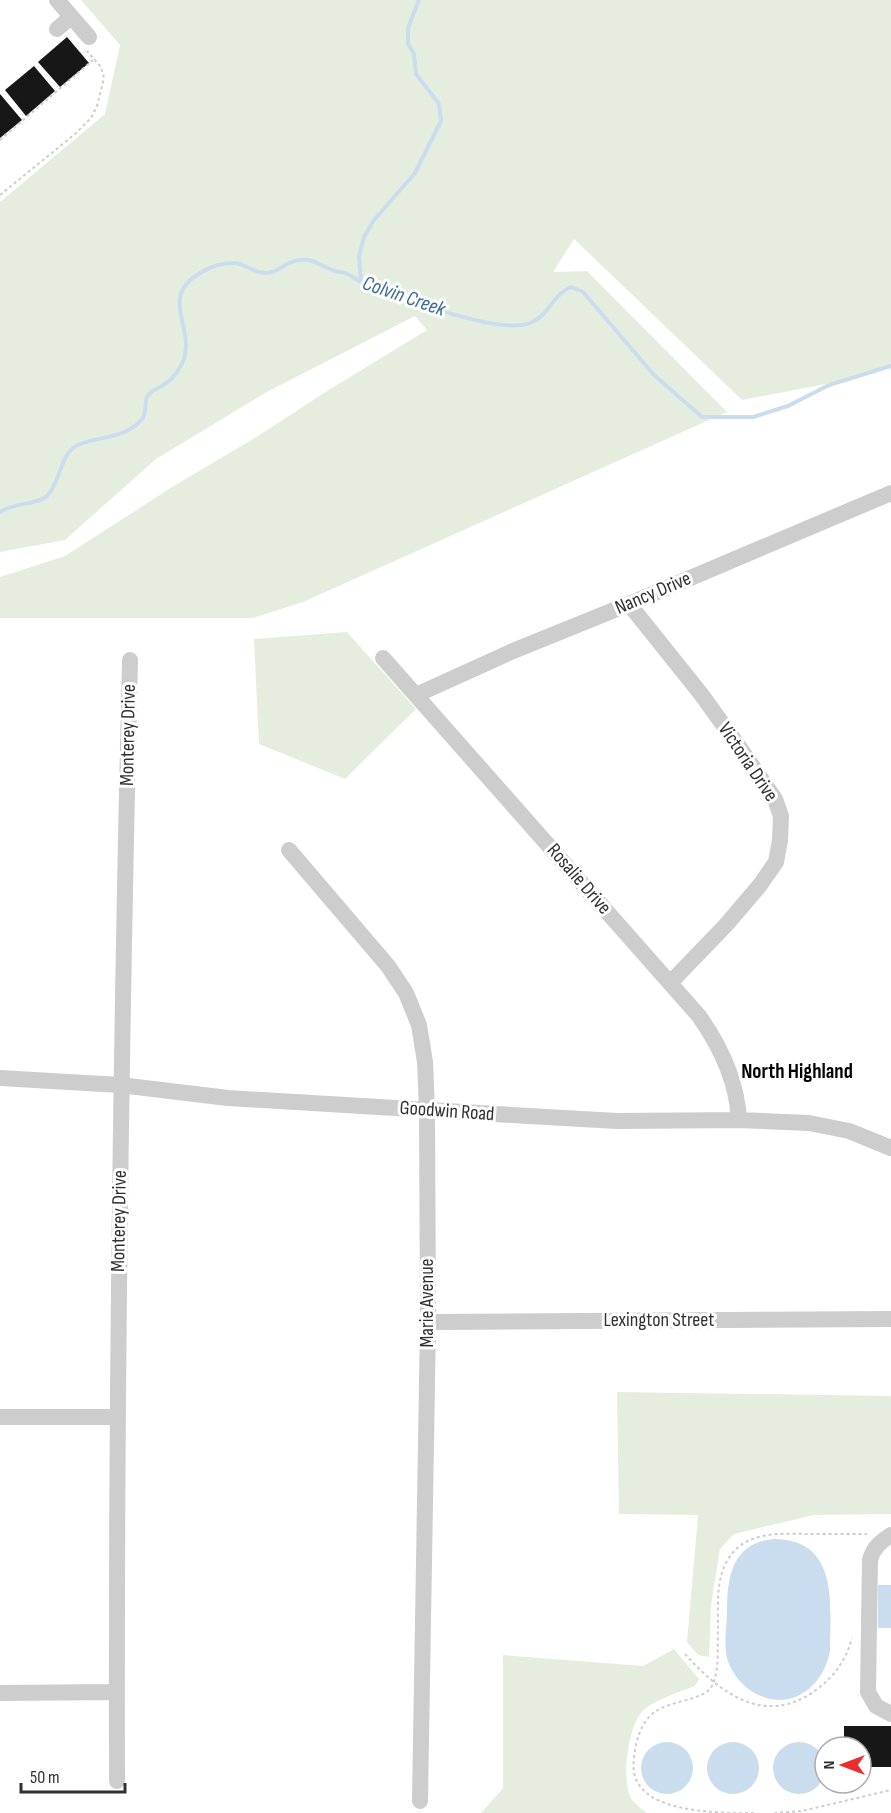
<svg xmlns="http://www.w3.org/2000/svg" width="891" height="1813" font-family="'Sofia Sans Condensed',sans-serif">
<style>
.green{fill:#e5eede}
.water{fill:#c9ddee}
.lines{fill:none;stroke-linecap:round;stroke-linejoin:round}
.stream{stroke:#c9ddee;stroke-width:4}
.building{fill:#171717}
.path{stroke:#cdcdcd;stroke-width:2;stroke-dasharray:3 3;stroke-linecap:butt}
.minor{stroke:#cdcdcd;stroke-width:16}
.labels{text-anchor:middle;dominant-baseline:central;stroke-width:6;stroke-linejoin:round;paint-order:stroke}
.street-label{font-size:20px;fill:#303030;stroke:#fff}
.water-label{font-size:21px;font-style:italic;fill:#3a6c97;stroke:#fff}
.neighbourhood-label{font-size:21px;font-weight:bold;fill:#000;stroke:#fff}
</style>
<rect width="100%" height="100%" fill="#fff"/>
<path class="green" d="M 81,0 L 891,0 L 891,368 L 831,383 L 742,400 L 574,239 L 553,272 L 587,271 L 727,412 L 303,602 L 253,618 L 0,618 L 0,577 L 65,556 L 172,487 L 258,436 L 327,391 L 427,330 L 415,316 L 265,393 L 156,459 L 65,540 L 0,552 L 0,202 L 105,114 L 120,45 Z
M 347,632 L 416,709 L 345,779 L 259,744 L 254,639 Z
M 617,1392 L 891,1396 L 891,1514 L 814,1515 L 734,1534 L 720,1549 L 711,1605 L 709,1657 L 698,1655 L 687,1642 L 698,1515 L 619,1514 Z
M 674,1649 L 699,1679 L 695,1686 C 682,1691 649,1702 641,1713 C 628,1729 622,1777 630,1796 C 632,1802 641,1808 646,1813 L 481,1813 L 503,1788 L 503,1655 L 643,1666 Z"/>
<path class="water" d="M 773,1539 C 840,1539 830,1605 830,1651 C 826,1671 815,1689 795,1697 C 766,1708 735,1686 727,1658 C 724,1645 726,1630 727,1616 C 727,1582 729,1544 773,1539 Z
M 878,1585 L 891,1585 L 891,1628 L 878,1628 Z
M641 1768a26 26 0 1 1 52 0a26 26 0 1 1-52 0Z
M707 1768a26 26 0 1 1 52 0a26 26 0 1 1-52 0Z
M773 1768a26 26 0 1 1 52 0a26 26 0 1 1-52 0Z"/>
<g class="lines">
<path class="stream" d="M 361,282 L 359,257 L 364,237 L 374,220 L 415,173 L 441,121 L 439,104 L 416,74 L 414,54 L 408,44 L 408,28 L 419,0
M 0,512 C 14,502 38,505 47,496 C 62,481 59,452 80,444 C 101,436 127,438 142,419 C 147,413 144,404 147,397 C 151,389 159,389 165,384 C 174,378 180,369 184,359 C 194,325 159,297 200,273 C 211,266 222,263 235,263 C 246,264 253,272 264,273 C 274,274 281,267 289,263 C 307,255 316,263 332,270 C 336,272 340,272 345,273 C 351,275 355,279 361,282 C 398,295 495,336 530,323 C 549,316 553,294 571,287 L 583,292 L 654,375 L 702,417 L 753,417 L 788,406 L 829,385 L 891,366"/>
</g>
<path class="building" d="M 67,37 L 89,63 L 60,87 L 38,62 Z
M 34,66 L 55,91 L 26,116 L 5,90 Z
M 0,94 L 22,120 L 0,138 Z
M 844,1726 L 891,1726 L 891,1767 L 861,1767 L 861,1747 L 844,1747 Z"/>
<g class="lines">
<path class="path" d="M 0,140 L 93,60
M 0,195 L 75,134 L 91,118 L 97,106 L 104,78 L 101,67 L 87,51
M 685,1654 C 721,1694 765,1727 816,1690 C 835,1676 846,1660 852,1638
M 754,1813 C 712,1813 626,1813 634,1759 C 635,1743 640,1725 652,1714 C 668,1700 704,1701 712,1686 C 720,1670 717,1645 718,1628 C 718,1606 716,1580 727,1561 C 745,1529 782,1534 813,1534 C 831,1534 849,1534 867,1534
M 774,1813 L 802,1811 L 891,1790"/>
<path class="minor" d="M 57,0 L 89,37
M 57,29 L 71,17
M 629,604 L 701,694 L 740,748 L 775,799 L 781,816 L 780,840 L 776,862 L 760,885 L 726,925 L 670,983
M 383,658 L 699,1016 C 721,1047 737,1081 739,1120
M 416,695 L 513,651 L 629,604 L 891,493
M 289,850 L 388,966 L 406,993 L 419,1025 L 425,1062 L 427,1110 L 428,1322 L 420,1801
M 0,1078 L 120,1085 L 228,1098 L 529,1116 L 617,1121 L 739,1120 L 809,1123 L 849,1131 L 891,1148
M 428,1322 L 891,1319
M 0,1417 L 117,1417
M 891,1535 C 880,1542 873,1548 870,1560 L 868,1692 L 876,1706 L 891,1714
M 0,1693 L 116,1692
M 117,1781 C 116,1407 121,1034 130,660"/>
</g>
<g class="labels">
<g class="street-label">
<text transform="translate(653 593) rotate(-23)">Nancy Drive</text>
<text transform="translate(128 735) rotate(-89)">Monterey Drive</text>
<text transform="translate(748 762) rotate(56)">Victoria Drive</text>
<text transform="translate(579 879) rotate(49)">Rosalie Drive</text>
<text transform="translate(447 1111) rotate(4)">Goodwin Road</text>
<text transform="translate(119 1221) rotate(-89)">Monterey Drive</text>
<text transform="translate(427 1303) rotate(-90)">Marie Avenue</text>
<text x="659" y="1320">Lexington Street</text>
</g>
<g class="water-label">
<text transform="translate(404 296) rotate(19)">Colvin Creek</text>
</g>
<g class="neighbourhood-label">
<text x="797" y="1071">North Highland</text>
</g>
</g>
<g transform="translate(843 1765) rotate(270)"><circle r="28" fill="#ffffff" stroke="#acacac" stroke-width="1.5"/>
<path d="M0-4.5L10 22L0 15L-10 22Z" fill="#ed2d2d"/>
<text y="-9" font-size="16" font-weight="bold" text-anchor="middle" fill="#303030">N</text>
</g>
<path d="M21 1783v9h104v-9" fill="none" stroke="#303030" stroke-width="3"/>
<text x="30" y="1783" font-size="18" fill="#303030" stroke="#ffffff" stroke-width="4.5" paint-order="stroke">50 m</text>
</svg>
